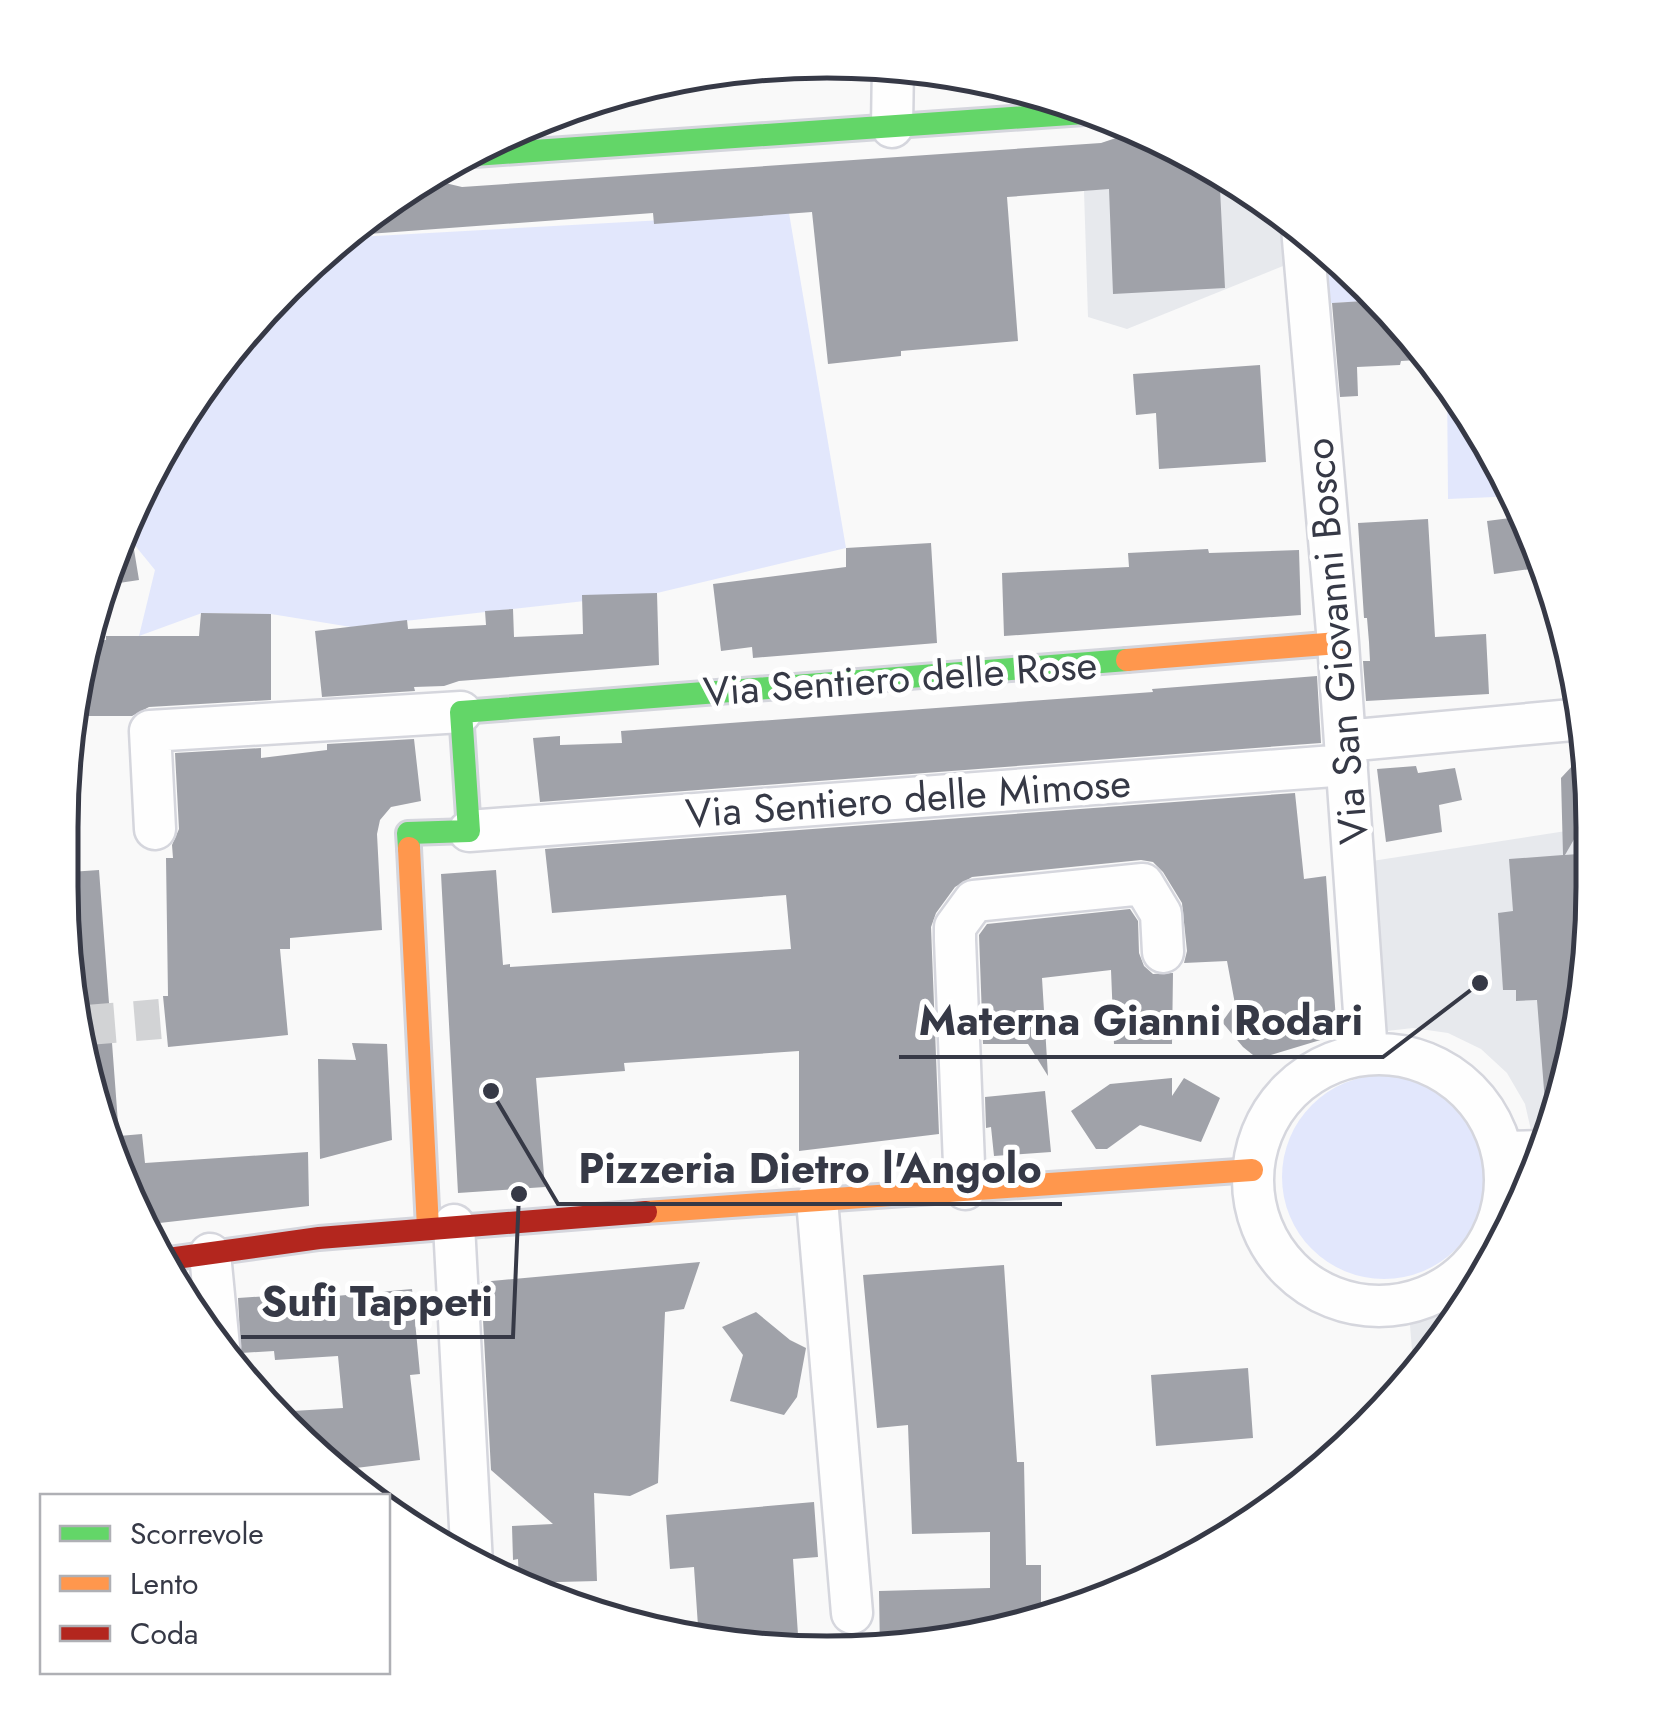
<svg xmlns="http://www.w3.org/2000/svg" width="1654" height="1714" font-family="Jost,sans-serif">
<style>
.built{fill:#e7e9ed}
.green{fill:#e2e7fc}
.building{fill:#a0a2a9}
.lines{fill:none;stroke-linecap:round;stroke-linejoin:round}
.street-tunnel{stroke:#d2d3d5;stroke-width:40;stroke-dasharray:40 20;stroke-linecap:butt}
.street-casing{stroke:#d5d6dd;stroke-width:45}
.fast-casing{stroke:#d5d6dd;stroke-width:28}
.slow-casing{stroke:#d5d6dd;stroke-width:28}
.jam-casing{stroke:#d5d6dd;stroke-width:28}
.street{stroke:#fefefe;stroke-width:40}
.fast{stroke:#63d668;stroke-width:22}
.slow{stroke:#ff974d;stroke-width:22}
.jam{stroke:#b3261e;stroke-width:22}
.labels{text-anchor:middle;dominant-baseline:central;stroke-width:10;stroke-linejoin:round;paint-order:stroke}
.street-label{font-size:40px;fill:#363946;stroke:#fff}
.rim{fill:none;stroke:#363946;stroke-width:5}
.leader{fill:none;stroke:#363946;stroke-width:4}
.callout-dot{fill:#363946;stroke:#fff;stroke-width:4}
.callout-label{font-size:42px;text-anchor:middle;font-weight:bold;fill:#363946;stroke:#fff;stroke-width:10;stroke-linejoin:round;paint-order:stroke}
</style>
<rect width="100%" height="100%" fill="#f9f9f9"/>
<path class="built" d="M 1228,175 L 1278,211 L 1288,264 L 1127,329 L 1088,317 L 1084,191 Z
M 1592,827 L 1592,938 L 1568,1086 L 1548,1139 L 1533,1139 L 1525,1104 L 1507,1073 L 1481,1049 L 1448,1033 L 1413,1028 L 1378,1032 L 1372,861 Z
M 1529,1189 L 1515,1227 L 1435,1354 L 1414,1376 L 1410,1325 L 1480,1274 L 1507,1235 L 1522,1190 Z"/>
<path class="green" d="M 789,213 L 846,548 L 657,593 L 351,627 L 271,614 L 202,613 L 139,636 L 155,570 L 133,543 L 117,545 L 162,444 L 250,322 L 339,238 Z
M 1320,241 L 1380,300 L 1320,304 Z
M 1447,378 L 1515,487 L 1518,496 L 1448,499 Z
M1282 1177a102 102 0 1 1 204 0a102 102 0 1 1-204 0Z"/>
<path class="building" d="M 1139,131 L 1219,169 L 1225,288 L 1113,294 L 1109,189 L 1007,197 L 1018,341 L 901,351 L 901,356 L 828,364 L 812,212 L 654,224 L 653,213 L 341,236 L 360,219 L 413,186 L 445,183 L 462,187 L 1101,143 L 1116,138 L 1122,132 Z
M 1380,300 L 1435,359 L 1401,361 L 1400,365 L 1357,367 L 1358,396 L 1340,397 L 1332,303 Z
M 1260,365 L 1266,462 L 1159,469 L 1156,413 L 1136,415 L 1133,374 Z
M 1526,516 L 1545,567 L 1494,574 L 1487,521 Z
M 129,519 L 139,580 L 99,586 L 101,581 Z
M 1428,519 L 1435,637 L 1486,634 L 1489,694 L 1366,701 L 1363,661 L 1370,661 L 1369,642 L 1367,618 L 1364,618 L 1358,523 Z
M 931,543 L 937,643 L 753,658 L 752,647 L 721,651 L 713,584 L 846,567 L 846,548 Z
M 1208,549 L 1209,553 L 1299,550 L 1301,615 L 1004,636 L 1002,573 L 1129,567 L 1128,553 Z
M 657,593 L 659,665 L 459,681 L 444,686 L 414,687 L 415,691 L 322,697 L 315,631 L 407,620 L 408,629 L 486,625 L 485,611 L 513,609 L 514,637 L 583,634 L 582,595 Z
M 201,613 L 271,614 L 271,700 L 149,707 L 132,716 L 69,716 L 87,641 L 106,640 L 106,636 L 199,636 Z
M 1317,676 L 1321,743 L 540,802 L 533,738 L 560,736 L 560,745 L 622,743 L 621,731 L 1153,692 L 1152,689 Z
M 414,739 L 421,801 L 391,807 L 380,820 L 377,834 L 382,930 L 290,938 L 290,949 L 280,949 L 288,1035 L 168,1047 L 163,996 L 168,996 L 166,858 L 173,858 L 172,845 L 179,829 L 175,753 L 261,748 L 261,758 L 327,750 L 327,744 Z
M 1588,749 L 1592,808 L 1565,855 L 1578,854 L 1584,989 L 1568,1086 L 1551,1129 L 1547,1128 L 1537,1000 L 1516,1001 L 1516,990 L 1503,990 L 1498,913 L 1513,911 L 1509,859 L 1563,855 L 1561,778 Z
M 1416,766 L 1418,773 L 1455,768 L 1462,800 L 1439,805 L 1442,832 L 1386,842 L 1377,769 Z
M 1295,793 L 1304,879 L 1326,876 L 1337,1035 L 1258,1059 L 1243,1047 L 1222,1022 L 1235,1004 L 1227,961 L 1184,963 L 1187,951 L 1182,903 L 1163,872 L 1153,862 L 1141,860 L 972,877 L 955,887 L 936,913 L 931,927 L 939,1134 L 799,1151 L 799,1051 L 624,1063 L 625,1071 L 536,1078 L 545,1187 L 458,1193 L 441,874 L 496,870 L 503,965 L 510,964 L 510,967 L 791,949 L 786,895 L 552,913 L 545,849 Z
M 99,870 L 119,1136 L 142,1134 L 145,1163 L 308,1152 L 309,1206 L 142,1225 L 119,1181 L 75,1037 L 70,872 Z
M 1130,909 L 1138,921 L 1139,953 L 1144,966 L 1153,974 L 1173,973 L 1172,1044 L 1114,1044 L 1111,970 L 1042,978 L 1048,1076 L 1028,1044 L 983,1044 L 979,935 L 987,924 Z
M 352,1043 L 387,1044 L 392,1140 L 320,1159 L 318,1059 L 356,1060 Z
M 1172,1078 L 1172,1096 L 1184,1078 L 1220,1098 L 1201,1142 L 1140,1125 L 1107,1149 L 1096,1149 L 1071,1111 L 1110,1084 Z
M 1045,1091 L 1051,1152 L 994,1156 L 991,1127 L 986,1128 L 985,1097 Z
M 700,1262 L 684,1309 L 665,1312 L 658,1483 L 630,1496 L 594,1493 L 597,1581 L 519,1583 L 518,1559 L 513,1560 L 512,1526 L 553,1524 L 491,1470 L 481,1282 Z
M 1004,1265 L 1017,1462 L 1024,1462 L 1026,1565 L 1041,1565 L 1041,1622 L 1026,1628 L 880,1652 L 879,1591 L 990,1588 L 990,1532 L 912,1534 L 908,1425 L 877,1428 L 863,1275 Z
M 412,1289 L 420,1374 L 410,1375 L 420,1460 L 332,1471 L 321,1463 L 276,1412 L 343,1408 L 338,1356 L 275,1360 L 274,1351 L 241,1353 L 238,1298 L 314,1293 L 314,1298 Z
M 756,1312 L 790,1340 L 806,1348 L 797,1397 L 784,1415 L 730,1401 L 743,1355 L 722,1327 Z
M 1248,1368 L 1253,1438 L 1156,1446 L 1151,1375 Z
M 814,1502 L 818,1557 L 793,1559 L 799,1650 L 726,1647 L 699,1641 L 694,1567 L 670,1569 L 666,1515 Z"/>
<g class="lines">
<path class="street-tunnel" d="M 75,1026 L 160,1019"/>
<defs>
<path id="street" d="M 892,127 L 893,65
M 1302,228 L 1338,643 L 1367,1054
M 1345,741 L 1583,719
M 155,829 L 150,731 L 461,712
M 469,831 L 1347,765
M1253 1180a126 126 0 1 1 252 0a126 126 0 1 1-252 0Z
M 1502,1152 L 1543,1151
M 965,1189 L 955,940 L 955,927 L 974,901 L 1143,884 L 1161,914 L 1163,952
M 817,1200 L 852,1613
M 454,1225 L 472,1564
M 210,1254 L 219,1347"/>
<path id="fast" d="M 460,156 L 1099,112
M 409,848 L 408,833 L 469,831 L 461,712 L 1127,660"/>
<path id="slow" d="M 1127,660 L 1338,643
M 409,848 L 428,1228
M 646,1212 L 1252,1170"/>
<path id="jam" d="M 161,1260 L 319,1238 L 646,1212"/>
</defs>
<use href="#street" class="street-casing"/>
<use href="#fast" class="fast-casing"/>
<use href="#slow" class="slow-casing"/>
<use href="#jam" class="jam-casing"/>
<use href="#street" class="street"/>
<use href="#fast" class="fast"/>
<use href="#slow" class="slow"/>
<use href="#jam" class="jam"/>
</g>
<g class="labels">
<g class="street-label">
<text transform="translate(1336 641) rotate(-95)">Via San Giovanni Bosco</text>
<text transform="translate(900 678) rotate(-4)">Via Sentiero delle Rose</text>
<text transform="translate(908 798) rotate(-4)">Via Sentiero delle Mimose</text>
</g>
</g>
<path d="M0 0H1654V1714H0ZM827 78H827A749 749 0 0 1 1576 827V887A749 749 0 0 1 827 1636H827A749 749 0 0 1 78 887V827A749 749 0 0 1 827 78Z" fill="#fff" fill-rule="evenodd"/>
<path class="rim" d="M827 78H827A749 749 0 0 1 1576 827V887A749 749 0 0 1 827 1636H827A749 749 0 0 1 78 887V827A749 749 0 0 1 827 78Z"/>
<path class="leader" d="M1480 983L1383 1057H899M491 1091L558 1204H1062M519 1194L513 1337H241"/>
<g class="callout-dot">
<circle cx="1480" cy="983" r="10"/>
<circle cx="491" cy="1091" r="10"/>
<circle cx="519" cy="1194" r="10"/>
</g>
<g class="callout-label">
<text x="1141" y="1035">Materna Gianni Rodari</text>
<text x="810" y="1183">Pizzeria Dietro l'Angolo</text>
<text x="377" y="1316">Sufi Tappeti</text>
</g>
<rect x="40" y="1494" width="350" height="180" fill="#ffffff" stroke="#afb0b5" stroke-width="2.5"/>
<rect x="60" y="1526" width="50" height="15" fill="#63d668" stroke="#afb0b5" stroke-width="2.5"/>
<text x="130" y="1544" font-size="30" fill="#363946">Scorrevole</text>
<rect x="60" y="1576" width="50" height="15" fill="#ff974d" stroke="#afb0b5" stroke-width="2.5"/>
<text x="130" y="1594" font-size="30" fill="#363946">Lento</text>
<rect x="60" y="1626" width="50" height="15" fill="#b3261e" stroke="#afb0b5" stroke-width="2.5"/>
<text x="130" y="1644" font-size="30" fill="#363946">Coda</text>
</svg>
